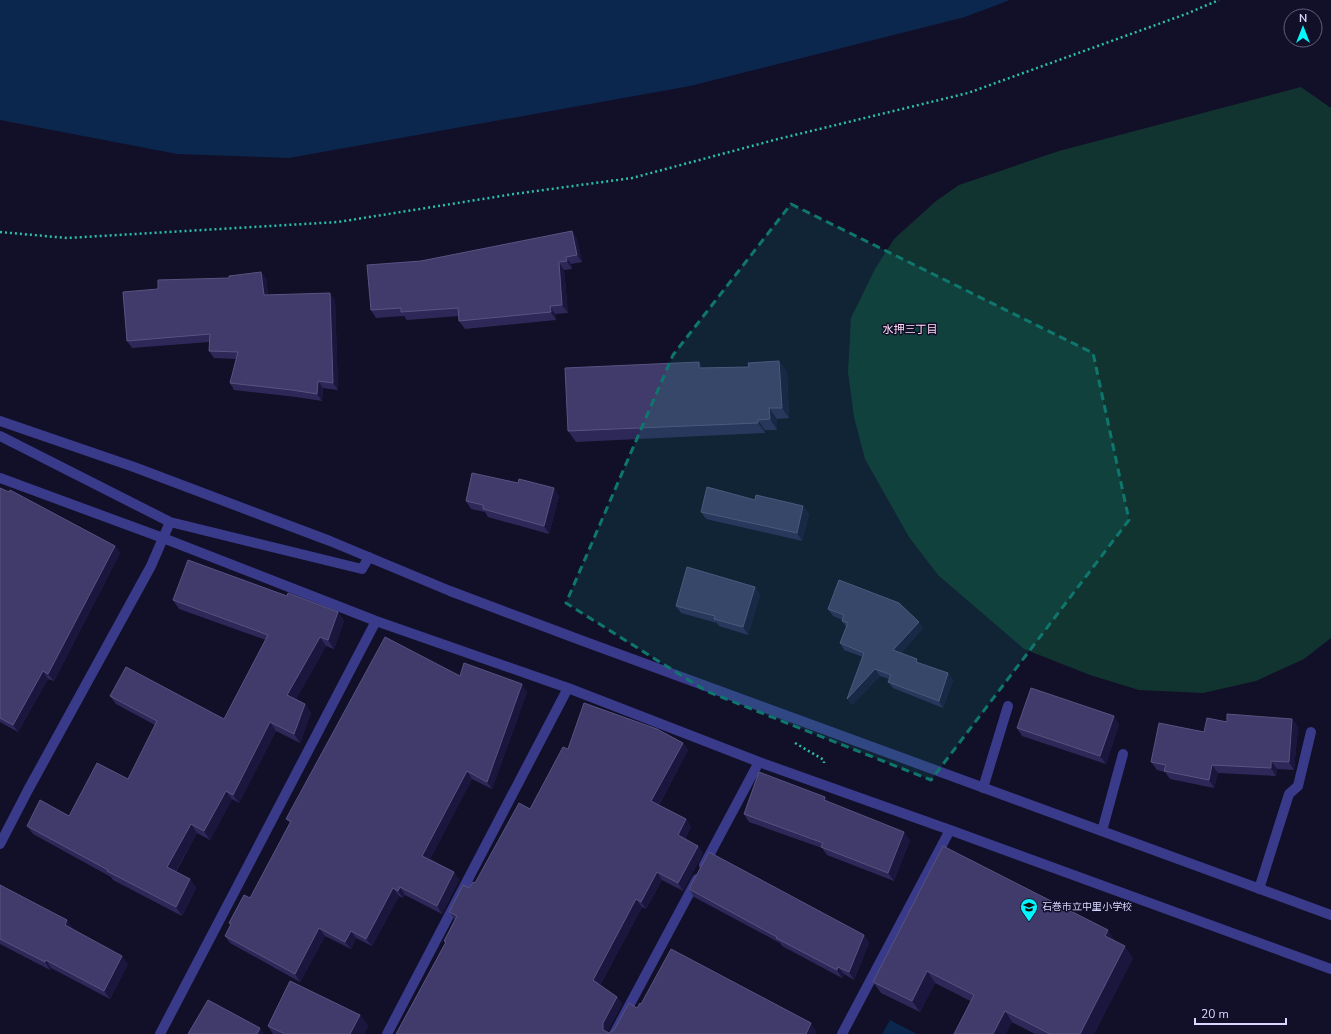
<svg xmlns="http://www.w3.org/2000/svg" width="1331" height="1034" font-family="'Nunito Sans','Noto Sans JP',sans-serif">
<style>
.green{fill:#123430}
.water{fill:#0b274d}
.lines{fill:none;stroke-linecap:round;stroke-linejoin:round}
.path{stroke:#2bbfac;stroke-width:2.5;stroke-dasharray:2 3;stroke-linecap:butt}
.lane{stroke:#393b8a;stroke-width:10}
.street{stroke:#393b8a;stroke-width:10}
.wall{fill:#2e2858}
.shaded-wall{fill:#1b163d}
.building{fill:#403b6a;stroke:#585381}
.marked{fill:#0f766e;fill-opacity:0.2;stroke:#0f766e;stroke-width:3;stroke-dasharray:8 5;stroke-linejoin:round}
.labels{text-anchor:middle;dominant-baseline:central;stroke-width:3;stroke-linejoin:round;paint-order:stroke}
.poi-label{font-size:10px;fill:#d9d7ff;stroke:#120f29;text-anchor:start}
.neighbourhood-label{font-size:11px;fill:#ffd9f4;stroke:#120f29}
</style>
<rect width="100%" height="100%" fill="#120f29"/>
<path class="green" d="M 1301,87 L 1331,108 L 1331,638 L 1304,659 L 1256,681 L 1203,693 L 1139,690 L 1090,675 L 1024,649 L 938,575 L 909,537 L 865,459 L 854,417 L 848,372 L 851,318 L 875,269 L 894,239 L 936,201 L 959,185 L 1059,151 Z"/>
<path class="water" d="M 0,0 L 1010,0 L 965,17 L 690,86 L 289,158 L 177,154 L 0,120 Z
M 890,1020 L 917,1034 L 882,1034 Z"/>
<g class="lines">
<path class="path" d="M 0,232 L 67,238 L 338,222 L 514,194 L 632,178 L 778,139 L 968,93 L 1186,14 L 1219,0
M 795,743 L 824,760 L 824,763"/>
<path class="lane" d="M 983,788 L 1008,706
M 1102,831 L 1123,754
M 1259,889 L 1289,794 L 1298,786 L 1311,732"/>
<path class="street" d="M 0,421 L 134,467 L 330,541 L 450,591 L 583,641 L 1331,915
M 0,436 L 170,522 L 362,569 L 369,557
M 0,478 L 163,538 L 376,621 L 568,688 L 759,762 L 950,830 L 1331,969
M 0,844 L 28,790 L 151,566 L 170,522
M 704,865 L 759,762
M 160,1034 L 376,621
M 387,1034 L 568,688
M 614,1034 L 697,879
M 842,1034 L 950,830"/>
</g>
<path class="wall" d="M 572,231 L 577,239 L 582,262 L 571,264 L 572,269 L 564,270 L 568,313 L 555,314 L 556,320 L 465,329 L 459,321 L 459,316 L 407,320 L 404,316 L 376,318 L 371,310 L 421,261 Z
M 261,272 L 266,279 L 268,295 L 335,300 L 338,390 L 323,388 L 322,401 L 296,397 L 234,390 L 230,383 L 236,359 L 214,358 L 209,351 L 209,342 L 132,348 L 127,341 L 158,289 L 229,278 Z
M 699,362 L 703,368 L 787,371 L 789,418 L 777,419 L 777,430 L 765,430 L 765,433 L 576,442 L 568,431 Z
M 0,488 L 115,546 L 120,553 L 54,681 L 48,679 L 18,732 L 0,722 Z
M 559,496 L 549,534 L 488,517 L 485,512 L 471,509 L 466,501 Z
M 755,500 L 803,506 L 809,514 L 802,541 L 706,519 L 701,512 Z
M 755,587 L 760,595 L 748,635 L 719,626 L 717,623 L 681,613 L 676,606 Z
M 287,596 L 338,612 L 344,621 L 334,649 L 326,646 L 296,699 L 305,704 L 311,713 L 300,743 L 276,731 L 239,803 L 232,799 L 210,840 L 197,833 L 176,872 L 190,879 L 196,888 L 182,916 L 113,880 L 111,877 L 33,834 L 27,826 L 69,816 L 128,779 L 155,725 L 116,704 L 110,696 L 224,719 L 266,640 L 179,609 L 173,600 Z
M 828,609 L 923,628 L 901,653 L 920,663 L 948,673 L 953,680 L 943,708 L 893,688 L 888,682 L 889,679 L 880,676 L 852,705 L 863,657 L 844,650 L 840,643 L 846,627 L 842,621 L 843,620 L 833,616 Z
M 460,676 L 527,692 L 492,789 L 472,779 L 430,859 L 454,872 L 459,880 L 442,914 L 405,895 L 403,898 L 399,896 L 372,946 L 356,938 L 351,949 L 325,936 L 300,982 L 230,943 L 225,936 L 231,925 L 229,923 L 250,898 L 290,823 L 286,819 Z
M 1292,719 L 1298,727 L 1294,770 L 1277,769 L 1276,776 L 1218,773 L 1214,788 L 1170,779 L 1165,772 L 1157,770 L 1151,762 L 1227,722 Z
M 1119,724 L 1106,764 L 1022,736 L 1017,728 Z
M 683,743 L 688,750 L 659,805 L 686,819 L 691,827 L 685,839 L 698,846 L 703,853 L 683,891 L 662,880 L 646,909 L 642,907 L 600,985 L 617,997 L 622,1004 L 608,1031 L 608,1033 L 614,1030 L 641,1004 L 816,1031 L 815,1034 L 396,1034 L 445,943 L 444,941 L 455,920 L 449,912 L 469,888 L 475,883 L 530,809 L 568,749 Z
M 830,803 L 910,840 L 894,881 L 827,855 L 822,848 L 749,822 L 744,814 Z
M 943,846 L 1115,941 L 1133,958 L 1094,1034 L 1035,1034 L 935,983 L 920,1012 L 881,993 L 873,982 Z
M 0,885 L 73,928 L 72,929 L 128,964 L 110,999 L 51,968 L 50,970 L 0,944 Z
M 689,889 L 864,935 L 869,943 L 854,980 L 844,974 L 842,978 L 782,946 L 780,943 L 694,897 Z
M 360,1015 L 368,1026 L 364,1034 L 273,1034 L 268,1026 Z"/>
<path class="shaded-wall" d="M 572,231 L 577,239 L 582,262 L 577,255 Z
M 566,257 L 571,264 L 572,269 L 567,261 Z
M 559,262 L 564,270 L 568,313 L 562,305 Z
M 261,272 L 266,279 L 269,302 L 264,295 Z
M 330,293 L 335,300 L 338,390 L 333,383 Z
M 550,306 L 555,314 L 556,320 L 551,312 Z
M 779,361 L 787,371 L 789,418 L 782,408 Z
M 699,362 L 706,373 L 699,368 Z
M 318,381 L 323,388 L 322,401 L 317,394 Z
M 769,408 L 777,419 L 777,430 L 770,419 Z
M 758,420 L 765,430 L 765,433 L 758,423 Z
M 554,488 L 559,496 L 549,534 L 544,526 Z
M 803,506 L 809,514 L 802,541 L 797,533 Z
M 115,546 L 120,553 L 54,681 L 48,674 Z
M 755,587 L 760,595 L 748,635 L 743,627 Z
M 338,612 L 344,621 L 334,649 L 328,640 Z
M 919,622 L 923,628 L 897,657 L 893,650 Z
M 320,637 L 326,646 L 293,704 L 287,695 Z
M 875,669 L 880,676 L 852,705 L 847,699 Z
M 43,671 L 48,679 L 18,732 L 13,725 Z
M 948,673 L 953,680 L 943,708 L 939,701 Z
M 522,684 L 527,692 L 492,789 L 487,782 Z
M 305,704 L 311,713 L 300,743 L 294,734 Z
M 1114,716 L 1119,724 L 1106,764 L 1100,756 Z
M 1292,719 L 1298,727 L 1294,770 L 1289,762 Z
M 270,722 L 276,731 L 239,803 L 233,795 Z
M 683,743 L 688,750 L 657,808 L 651,801 Z
M 1271,761 L 1277,769 L 1276,776 L 1271,768 Z
M 1212,765 L 1218,773 L 1214,788 L 1209,780 Z
M 467,771 L 472,779 L 428,863 L 422,856 Z
M 226,791 L 232,799 L 210,840 L 204,831 Z
M 825,797 L 831,804 L 824,800 Z
M 686,819 L 691,827 L 683,843 L 678,835 Z
M 191,824 L 197,833 L 173,876 L 167,867 Z
M 904,832 L 910,840 L 894,881 L 888,873 Z
M 698,846 L 703,853 L 683,891 L 678,883 Z
M 454,872 L 459,880 L 442,914 L 437,906 Z
M 657,872 L 662,880 L 646,909 L 641,902 Z
M 190,879 L 196,888 L 182,916 L 176,907 Z
M 400,887 L 405,895 L 403,898 L 398,891 Z
M 393,888 L 399,896 L 372,946 L 366,939 Z
M 636,899 L 642,907 L 598,988 L 593,980 Z
M 67,920 L 73,928 L 70,933 L 65,925 Z
M 319,928 L 325,936 L 300,982 L 295,974 Z
M 1108,930 L 1115,941 L 1105,936 Z
M 351,931 L 356,938 L 351,949 L 345,942 Z
M 864,935 L 869,943 L 854,980 L 849,972 Z
M 1125,946 L 1133,958 L 1094,1034 L 1080,1034 Z
M 122,956 L 128,964 L 110,999 L 104,991 Z
M 46,960 L 51,968 L 50,970 L 45,962 Z
M 838,967 L 844,974 L 842,978 L 837,970 Z
M 927,971 L 935,983 L 920,1012 L 912,1001 Z
M 617,997 L 622,1004 L 608,1031 L 608,1034 L 603,1030 L 603,1023 Z
M 1005,1011 L 1012,1022 L 1006,1034 L 993,1034 Z
M 360,1015 L 368,1026 L 364,1034 L 350,1034 Z
M 811,1023 L 816,1031 L 815,1034 L 806,1034 Z
M 260,1028 L 264,1034 L 257,1034 Z"/>
<path class="building" d="M 572,231 L 577,255 L 566,257 L 567,261 L 559,262 L 562,305 L 550,306 L 551,312 L 459,321 L 458,308 L 401,312 L 401,308 L 371,310 L 367,265 L 421,261 Z
M 261,272 L 264,295 L 330,293 L 333,383 L 318,381 L 317,394 L 292,390 L 230,383 L 238,352 L 209,351 L 210,334 L 127,341 L 123,292 L 158,289 L 158,280 L 229,278 L 229,276 Z
M 779,361 L 782,408 L 769,408 L 770,419 L 758,420 L 758,423 L 568,431 L 565,368 L 699,362 L 699,368 L 749,367 L 748,363 Z
M 472,473 L 518,483 L 519,479 L 554,488 L 544,526 L 483,509 L 483,505 L 466,501 Z
M 707,487 L 755,500 L 756,495 L 803,506 L 797,533 L 701,512 Z
M 0,488 L 9,492 L 10,490 L 115,546 L 48,674 L 43,671 L 13,725 L 0,718 Z
M 188,560 L 287,596 L 288,593 L 338,612 L 328,640 L 320,637 L 287,695 L 305,704 L 294,734 L 270,722 L 233,795 L 226,791 L 204,831 L 191,824 L 167,867 L 190,879 L 176,907 L 107,871 L 108,870 L 27,826 L 40,800 L 69,816 L 97,763 L 128,779 L 157,721 L 110,696 L 126,667 L 224,719 L 268,635 L 173,600 Z
M 687,567 L 755,587 L 743,627 L 714,619 L 715,616 L 676,606 Z
M 839,580 L 899,603 L 919,622 L 893,650 L 917,659 L 916,662 L 948,673 L 939,701 L 888,682 L 891,675 L 875,669 L 847,699 L 864,653 L 840,643 L 848,623 L 842,621 L 844,615 L 828,609 Z
M 385,637 L 460,676 L 464,663 L 522,684 L 487,782 L 467,771 L 422,856 L 454,872 L 437,906 L 400,887 L 398,891 L 393,888 L 366,939 L 351,931 L 345,942 L 319,928 L 295,974 L 225,936 L 231,924 L 229,923 L 244,895 L 250,898 L 291,821 L 286,819 Z
M 1031,688 L 1114,716 L 1100,756 L 1017,728 Z
M 584,703 L 657,729 L 683,743 L 651,801 L 686,819 L 678,835 L 698,846 L 678,883 L 657,872 L 641,902 L 636,899 L 593,980 L 617,997 L 603,1023 L 603,1030 L 609,1033 L 614,1030 L 629,1003 L 637,1008 L 640,1003 L 641,1004 L 671,949 L 811,1023 L 806,1034 L 396,1034 L 446,942 L 444,941 L 457,916 L 449,912 L 463,885 L 469,888 L 473,882 L 475,883 L 519,803 L 530,809 L 563,747 L 568,749 Z
M 1227,714 L 1292,719 L 1289,762 L 1271,761 L 1271,768 L 1212,765 L 1209,780 L 1164,771 L 1166,765 L 1151,762 L 1159,723 L 1204,732 L 1207,718 L 1227,722 Z
M 759,772 L 825,797 L 824,800 L 904,832 L 888,873 L 821,847 L 823,843 L 744,814 Z
M 943,846 L 1108,930 L 1105,936 L 1125,946 L 1080,1034 L 1050,1034 L 1005,1011 L 993,1034 L 954,1034 L 974,995 L 927,971 L 912,1001 L 873,982 Z
M 709,852 L 864,935 L 849,972 L 838,967 L 837,970 L 776,938 L 777,937 L 689,889 Z
M 0,885 L 67,920 L 65,925 L 122,956 L 104,991 L 46,960 L 45,962 L 0,939 Z
M 290,981 L 360,1015 L 350,1034 L 285,1034 L 268,1026 Z
M 208,1000 L 260,1028 L 257,1034 L 188,1034 Z"/>
<path class="marked" d="M 791,204 L 1093,353 L 1129,520 L 931,780 L 706,691 L 566,603 L 673,355 Z"/>
<defs>
<symbol id="school-pin" viewBox="-11 -11 22 30"><path d="M0 17L-7.5 6A9.5 9.5 0 1 1 7.5 6Z" fill="#03f7ff" stroke="#120f29"/><path d="M0-5L7-2L0 1L-7-2ZM-4 1L0 2.5L4 1V4Q0 6-4 4Z" fill="#111"/></symbol>
</defs>
<g fill-rule="evenodd">
<use href="#school-pin" x="1019" y="897" width="20" height="27"/>
</g>
<g class="labels">
<g class="poi-label">
<text x="1042" y="907">石巻市立中里小学校</text>
</g>
<g class="neighbourhood-label">
<text x="910" y="329">水押三丁目</text>
</g>
</g>
<g transform="translate(1303 28)"><circle r="19" fill="#120f29" stroke="#625f7f"/>
<path d="M0-3L7 15L0 10L-7 15Z" fill="#03f7ff"/>
<text y="-6" font-size="11" font-weight="bold" text-anchor="middle" fill="#d9d7ff">N</text>
</g>
<path d="M1195 1018v6h91v-6" fill="none" stroke="#d9d7ff" stroke-width="2"/>
<text x="1201" y="1018" font-size="12" fill="#d9d7ff" stroke="#120f29" stroke-width="3" paint-order="stroke">20 m</text>
</svg>
